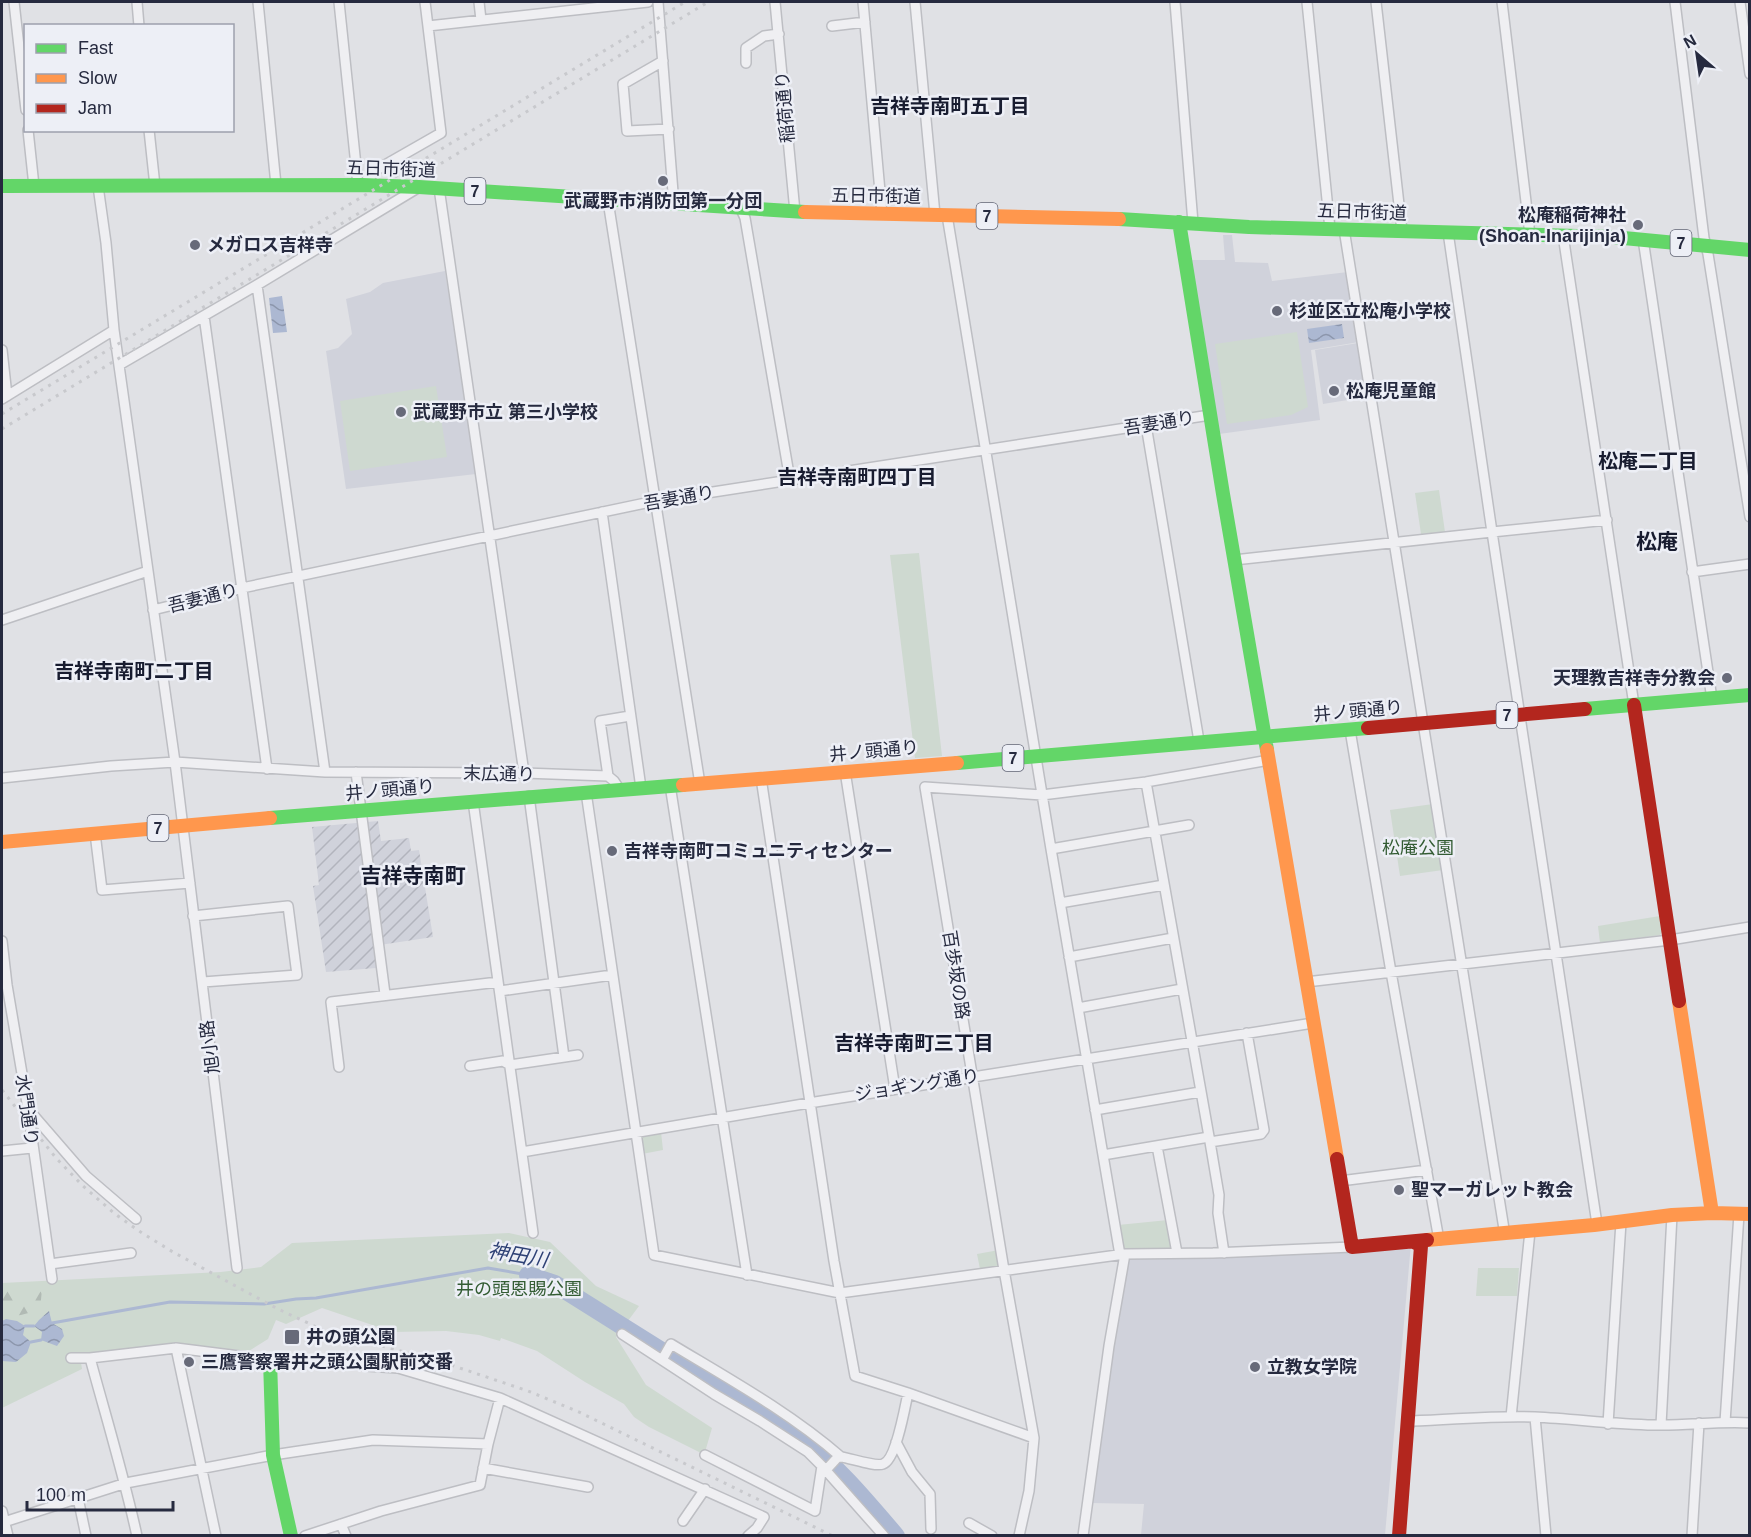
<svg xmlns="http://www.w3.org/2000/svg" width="1751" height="1537" font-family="Helvetica,'Noto Sans JP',sans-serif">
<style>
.built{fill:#d0d2db}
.industrial{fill:url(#industrial-furrows)}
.green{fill:#ced9d0}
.forest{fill:url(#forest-firs)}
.water{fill:url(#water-waves)}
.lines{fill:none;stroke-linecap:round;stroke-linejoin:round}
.stream{stroke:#acb8d2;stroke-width:3}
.river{stroke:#acb8d2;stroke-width:18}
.street-casing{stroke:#bdbec3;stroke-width:12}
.street{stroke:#efeff2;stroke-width:9}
.fast{stroke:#63d668;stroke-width:14}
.slow{stroke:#ff974d;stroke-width:14}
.jam{stroke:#b3261e;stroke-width:14}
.rail{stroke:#c8c9cd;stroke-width:3;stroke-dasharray:3 6;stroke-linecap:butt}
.poi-dot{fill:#676a79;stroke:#edeff6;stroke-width:2}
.labels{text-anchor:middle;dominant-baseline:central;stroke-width:5;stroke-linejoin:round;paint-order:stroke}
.shield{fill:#edeff6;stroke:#626576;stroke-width:1.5}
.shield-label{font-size:16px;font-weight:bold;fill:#262a3f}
.street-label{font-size:18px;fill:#262a3f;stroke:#edeff6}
.poi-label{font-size:18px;font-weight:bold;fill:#262a3f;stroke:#edeff6;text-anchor:start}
.park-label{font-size:18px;fill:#335c33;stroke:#edeff6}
.neighbourhood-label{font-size:20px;font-weight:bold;fill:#181c30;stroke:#edeff6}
.water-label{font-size:20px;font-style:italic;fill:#2e4175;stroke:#edeff6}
.quarter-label{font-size:21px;font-weight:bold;fill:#181c30;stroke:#edeff6}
</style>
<defs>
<pattern id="industrial-furrows" width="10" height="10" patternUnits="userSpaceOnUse" patternTransform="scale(1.5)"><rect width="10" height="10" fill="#d0d2db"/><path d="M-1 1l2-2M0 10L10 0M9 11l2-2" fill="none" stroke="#b2b4bd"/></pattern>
<pattern id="forest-firs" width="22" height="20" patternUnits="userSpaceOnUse" patternTransform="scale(1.5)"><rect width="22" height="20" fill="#ced9d0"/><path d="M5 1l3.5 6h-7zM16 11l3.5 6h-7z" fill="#b1bab4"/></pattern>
<pattern id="water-waves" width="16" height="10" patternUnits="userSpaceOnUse" patternTransform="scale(1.5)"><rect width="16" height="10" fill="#acb8d2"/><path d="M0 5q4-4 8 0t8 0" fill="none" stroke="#8c96ac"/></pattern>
</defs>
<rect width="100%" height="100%" fill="#e0e1e5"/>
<path class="built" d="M 1223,235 L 1232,235 L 1235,262 L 1268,263 L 1272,281 L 1348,272 L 1359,342 L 1311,350 L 1320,420 L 1219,434 L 1191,260 L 1225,260 Z
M 445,271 L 476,474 L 346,489 L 326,351 L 338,348 L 352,334 L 346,299 L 370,292 L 383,283 Z
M 1358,343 L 1366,397 L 1323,404 L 1315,350 Z
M 1411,1244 L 1385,1535 L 1141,1535 L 1144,1504 L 1091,1503 L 1115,1330 L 1129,1258 L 1205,1258 L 1359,1250 Z"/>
<path class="industrial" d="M 378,821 L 381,841 L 409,838 L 411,851 L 419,850 L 433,937 L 373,946 L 376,968 L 326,972 L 313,886 L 319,885 L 312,827 Z"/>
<path class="green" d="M 1297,332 L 1308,407 L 1291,415 L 1227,424 L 1215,344 Z
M 436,386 L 447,457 L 350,471 L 340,401 Z
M 1439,490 L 1445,532 L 1421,534 L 1415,493 Z
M 919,553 L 942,756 L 915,758 L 890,555 Z
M 1433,804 L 1443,870 L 1400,876 L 1390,810 Z
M 1660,916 L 1663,931 L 1660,935 L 1600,943 L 1598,926 Z
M 661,1132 L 663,1150 L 642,1154 L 639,1139 L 641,1135 Z
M 1168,1220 L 1175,1250 L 1124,1252 L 1118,1225 Z
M 509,1233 L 550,1242 L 596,1286 L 639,1306 L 616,1337 L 646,1385 L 712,1428 L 705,1452 L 701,1453 L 649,1427 L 634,1417 L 624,1404 L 585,1382 L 537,1351 L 501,1338 L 500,1341 L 479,1335 L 446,1331 L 393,1332 L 322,1308 L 286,1324 L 276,1320 L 268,1339 L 249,1351 L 179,1344 L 80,1356 L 82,1369 L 2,1408 L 2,1283 L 221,1272 L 261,1267 L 292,1243 Z
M 999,1250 L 1002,1264 L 999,1267 L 980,1269 L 977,1254 Z
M 1478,1268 L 1519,1268 L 1517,1296 L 1476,1296 Z"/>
<path class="forest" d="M 42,1289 L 40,1310 L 17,1316 L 2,1316 L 2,1290 L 19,1291 Z"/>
<path class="water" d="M 282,296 L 287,332 L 273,333 L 269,298 Z
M 1342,324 L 1344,338 L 1309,343 L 1307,329 Z
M 49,1311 L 52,1323 L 62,1329 L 64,1336 L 57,1346 L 41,1340 L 42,1332 L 34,1326 L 39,1320 Z
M 6,1319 L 17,1321 L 25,1326 L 23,1335 L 31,1342 L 27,1353 L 16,1362 L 2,1361 L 2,1321 Z"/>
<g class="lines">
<path class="stream" d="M 52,1323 L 170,1302 L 264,1304 L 296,1299 L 316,1298 L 488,1268 L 528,1275
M 25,1326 L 34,1326
M 31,1342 L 41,1340"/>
<path class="river" d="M 528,1275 L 555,1284 L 802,1439 C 838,1467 866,1501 896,1536"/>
<defs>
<path id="street" d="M 14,2 L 26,110
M 137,2 L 139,26
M 258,2 L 276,185
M 339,2 L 358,185
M 479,2 L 481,20
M 658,2 L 674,205
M 775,2 L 795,212
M 863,2 L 882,214
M 915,2 L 935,215
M 1175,2 L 1193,223
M 1307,2 L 1330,229
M 1376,2 L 1402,231
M 1502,2 L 1530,235
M 1675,2 L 1704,238 L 1708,254 L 1750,517
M 1740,2 L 1750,74
M 428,26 L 648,2
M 832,26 L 865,22
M 663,61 L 623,84 L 627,131 L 669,129
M 746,63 L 746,48 L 764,36 L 779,34
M 28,130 L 34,186
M 149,130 L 155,186
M 362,185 L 378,169 L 441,133 L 425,2
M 439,188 L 524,773
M 608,201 L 700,784
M 741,209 L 745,218 L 790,480
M 947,215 L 1051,849 L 1120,1255
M 1344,229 C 1395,563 1450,896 1504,1229 L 1509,1233
M 1448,232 L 1492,532 L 1607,520
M 1563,235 L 1634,705
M 1643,239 L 1712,699
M 257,285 L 325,772
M 204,316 L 267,769
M 114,330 L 175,762 L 237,1268
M 2,350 L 7,396
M 119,365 L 257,285 L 416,189
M 2,399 L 114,330 L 106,243 L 98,186
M 1146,425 L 1199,741
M 602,512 L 641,788
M 1234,560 L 1492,532 L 1597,1224
M 1692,572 L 1750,564
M 153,610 L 242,588 L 655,501 L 1210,415
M 2,620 L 148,571
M 1350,730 L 1391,972 L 1439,1240
M 845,771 L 895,1089
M 356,772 L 385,994
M 2,778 L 111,766 L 175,762 L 325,772 L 524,773 L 608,776
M 761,778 L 834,1261 L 855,1376 L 908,1393 L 1034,1438 L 1029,1491 L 1019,1536
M 1146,782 L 1210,1142 L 1219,1195 L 1218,1213 L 1224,1253
M 670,785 L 747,1275
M 620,790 L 614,781 L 608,776 L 600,721 L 630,716
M 586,792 L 654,1255 L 840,1293 L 1125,1254 L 1213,1253 L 1352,1247
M 529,796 L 564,1057
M 473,801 L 533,1233
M 95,833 L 102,890 L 190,883
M 1051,849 L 1189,825
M 1060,903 L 1164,885
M 193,916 L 288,906 L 297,975 L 203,982
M 2,941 L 7,985 L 28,1109 L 52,1279
M 1069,957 L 1173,938
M 1306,982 L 1670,940 L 1750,927
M 500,991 L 612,975
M 1078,1008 L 1182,989
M 470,1066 L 503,1061 L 510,1065 L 578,1055
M 339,1067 L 331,1002 L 498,982
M 28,1109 L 86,1176 L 136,1219
M 1095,1110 L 1200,1092
M 1210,1142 L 1261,1134 L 1264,1130 L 1247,1033
M 1157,1146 L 1177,1253
M 2,1151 L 32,1148
M 522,1152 L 809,1103 L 1313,1023
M 1103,1155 L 1209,1137
M 1340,1181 L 1427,1170
M 50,1264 L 131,1253
M 622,1334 L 662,1360 L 671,1344 C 729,1379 789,1412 841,1457
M 176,1348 L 216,1536
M 71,1358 L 90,1358 L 176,1348 L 264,1359 L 329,1361 L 366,1366 L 398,1368 L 500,1398 L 764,1517 L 757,1528 L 748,1536
M 90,1358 C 106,1417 124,1476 137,1536
M 662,1360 L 714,1394 L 760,1421 L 808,1452 L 822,1466 L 884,1536
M 1511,1417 L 1530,1231
M 1535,1417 L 1546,1536
M 1725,1422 L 1739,1214
M 1608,1424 L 1621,1222
M 1661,1425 L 1672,1215
M 1408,1426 L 1412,1421 C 1453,1420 1494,1415 1535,1417 C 1575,1419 1613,1424 1654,1425 C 1686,1426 1717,1421 1750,1423
M 1034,1438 L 1004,1270 L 925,787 L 1042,795 L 1146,782 L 1269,760
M 896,1442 L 912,1472 L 930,1494 L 931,1529
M 705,1455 L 815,1511 L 822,1466
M 483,1468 L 588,1487
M 826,1470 L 837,1458 L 841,1457 C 850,1458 875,1467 883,1464 C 896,1460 905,1407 908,1393
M 78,1498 L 86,1536
M 2,1511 L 8,1536
M 683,1521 L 705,1489
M 4,1522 L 126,1483 L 273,1455 L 373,1440 L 488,1444
M 969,1523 L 992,1536
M 341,1524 L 346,1536
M 305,1536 L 381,1511 L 480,1485 L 488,1444 L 500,1398
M 1083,1536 L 1109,1346 L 1125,1254
M 1692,1536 L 1699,1423"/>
</defs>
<use href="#street" class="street-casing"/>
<use href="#street" class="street"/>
<path class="fast" d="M 2,186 L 362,185 L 419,187 L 805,212
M 1119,219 L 1249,227 L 1613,237 L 1750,250
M 1179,222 L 1223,494 L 1267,750
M 1585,709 L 1750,695
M 957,763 L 1368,728
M 270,818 L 683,785
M 270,1360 L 273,1455 L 291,1536"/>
<path class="slow" d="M 805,212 L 1119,219
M 1267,750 L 1337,1159
M 683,785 L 957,763
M 2,842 L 270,818
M 1679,1001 L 1712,1213
M 1427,1240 L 1594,1225 L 1672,1215 L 1712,1213 L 1750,1214"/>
<path class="jam" d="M 1634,705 L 1679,1001
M 1368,728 L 1585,709
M 1337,1159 L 1352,1247 L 1427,1240
M 1399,1536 L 1421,1246 L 1414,1242"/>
<path class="rail" d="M 2,414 L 685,2
M 2,429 L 708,2
M 2,1090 L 56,1158 L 83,1186 L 115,1214 L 142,1233 L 173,1252 L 278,1309 L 325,1331 L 442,1362 L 528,1391 L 579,1412 L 833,1536"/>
</g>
<g class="poi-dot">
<circle cx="663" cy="181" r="6"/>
<circle cx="1638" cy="225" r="6"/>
<circle cx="195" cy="245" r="6"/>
<circle cx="1277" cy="311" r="6"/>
<circle cx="1334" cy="391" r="6"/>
<circle cx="401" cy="412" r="6"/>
<circle cx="1727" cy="678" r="6"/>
<circle cx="612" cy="851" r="6"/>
<circle cx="1399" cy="1190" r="6"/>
<rect x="284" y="1329" width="16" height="16" rx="3"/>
<circle cx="189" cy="1362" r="6"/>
<circle cx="1255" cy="1367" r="6"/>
</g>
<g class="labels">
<g class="shield">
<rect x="464.5" y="178" width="21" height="26" rx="4.5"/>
<rect x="976.5" y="203" width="21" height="26" rx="4.5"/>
<rect x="1670.5" y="230" width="21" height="26" rx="4.5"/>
<rect x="1496.5" y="702" width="21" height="26" rx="4.5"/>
<rect x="1002.5" y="745" width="21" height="26" rx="4.5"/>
<rect x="147.5" y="815" width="21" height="26" rx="4.5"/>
</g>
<g class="shield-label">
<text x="475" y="191">7</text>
<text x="987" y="216">7</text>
<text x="1681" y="243">7</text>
<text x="1507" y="715">7</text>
<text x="1013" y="758">7</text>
<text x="158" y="828">7</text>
</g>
<g class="street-label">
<text transform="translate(785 107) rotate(-95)">稲荷通り</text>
<text transform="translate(391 169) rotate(2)">五日市街道</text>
<text transform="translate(876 196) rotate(1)">五日市街道</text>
<text transform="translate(1362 212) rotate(2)">五日市街道</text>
<text transform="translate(1159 423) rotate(-9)">吾妻通り</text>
<text transform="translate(679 498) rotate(-10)">吾妻通り</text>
<text transform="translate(203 598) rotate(-14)">吾妻通り</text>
<text transform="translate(1358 711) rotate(-5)">井ノ頭通り</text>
<text transform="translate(874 751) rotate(-5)">井ノ頭通り</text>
<text transform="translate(499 774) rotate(1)">末広通り</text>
<text transform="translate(390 790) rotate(-5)">井ノ頭通り</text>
<text transform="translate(956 975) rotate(81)">百歩坂の路</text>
<text transform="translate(210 1047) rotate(-97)">旭小路</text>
<text transform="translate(917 1085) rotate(-9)">ジョギング通り</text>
<text transform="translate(27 1110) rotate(82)">水門通り</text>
</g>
<g class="poi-label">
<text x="663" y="201" text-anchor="middle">武蔵野市消防団第一分団</text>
<text x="1626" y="215" text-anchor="end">松庵稲荷神社<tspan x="1626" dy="21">(Shoan-Inarijinja)</tspan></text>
<text x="207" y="245">メガロス吉祥寺</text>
<text x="1289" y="311">杉並区立松庵小学校</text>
<text x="1346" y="391">松庵児童館</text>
<text x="413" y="412">武蔵野市立 第三小学校</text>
<text x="1715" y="678" text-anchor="end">天理教吉祥寺分教会</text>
<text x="624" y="851">吉祥寺南町コミュニティセンター</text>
<text x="1411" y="1190">聖マーガレット教会</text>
<text x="306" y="1337">井の頭公園</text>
<text x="201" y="1362">三鷹警察署井之頭公園駅前交番</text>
<text x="1267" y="1367">立教女学院</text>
</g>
<g class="park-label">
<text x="1418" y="848">松庵公園</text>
<text x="519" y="1289">井の頭恩賜公園</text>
</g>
<g class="neighbourhood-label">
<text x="950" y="106">吉祥寺南町五丁目</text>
<text x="1648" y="461">松庵二丁目</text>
<text x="857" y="477">吉祥寺南町四丁目</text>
<text x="134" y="671">吉祥寺南町二丁目</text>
<text x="914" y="1043">吉祥寺南町三丁目</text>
</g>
<g class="water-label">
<text transform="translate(518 1255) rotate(10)">神田川</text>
</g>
<g class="quarter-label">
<text x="1657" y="541">松庵</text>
<text x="413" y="875">吉祥寺南町</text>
</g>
</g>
<rect width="1751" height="1537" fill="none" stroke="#262a3f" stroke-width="6"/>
<rect x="24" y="24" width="210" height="108" fill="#edeff6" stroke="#9da0ad" stroke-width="1.5"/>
<rect x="36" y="44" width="30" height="9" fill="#63d668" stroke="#9da0ad" stroke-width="1.5"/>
<text x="78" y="54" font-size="18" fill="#262a3f">Fast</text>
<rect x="36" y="74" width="30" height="9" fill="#ff974d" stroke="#9da0ad" stroke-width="1.5"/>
<text x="78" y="84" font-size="18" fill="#262a3f">Slow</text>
<rect x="36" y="104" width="30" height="9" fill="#b3261e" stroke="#9da0ad" stroke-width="1.5"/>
<text x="78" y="114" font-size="18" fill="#262a3f">Jam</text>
<g transform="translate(1697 54) rotate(331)" stroke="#edeff6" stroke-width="4.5" paint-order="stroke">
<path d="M0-4.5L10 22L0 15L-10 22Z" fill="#262a3f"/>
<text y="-9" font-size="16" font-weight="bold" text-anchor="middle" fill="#262a3f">N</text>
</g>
<path d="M27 1501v9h146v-9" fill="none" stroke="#262a3f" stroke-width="3"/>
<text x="36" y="1501" font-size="18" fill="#262a3f" stroke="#edeff6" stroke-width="4.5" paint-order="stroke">100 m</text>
</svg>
